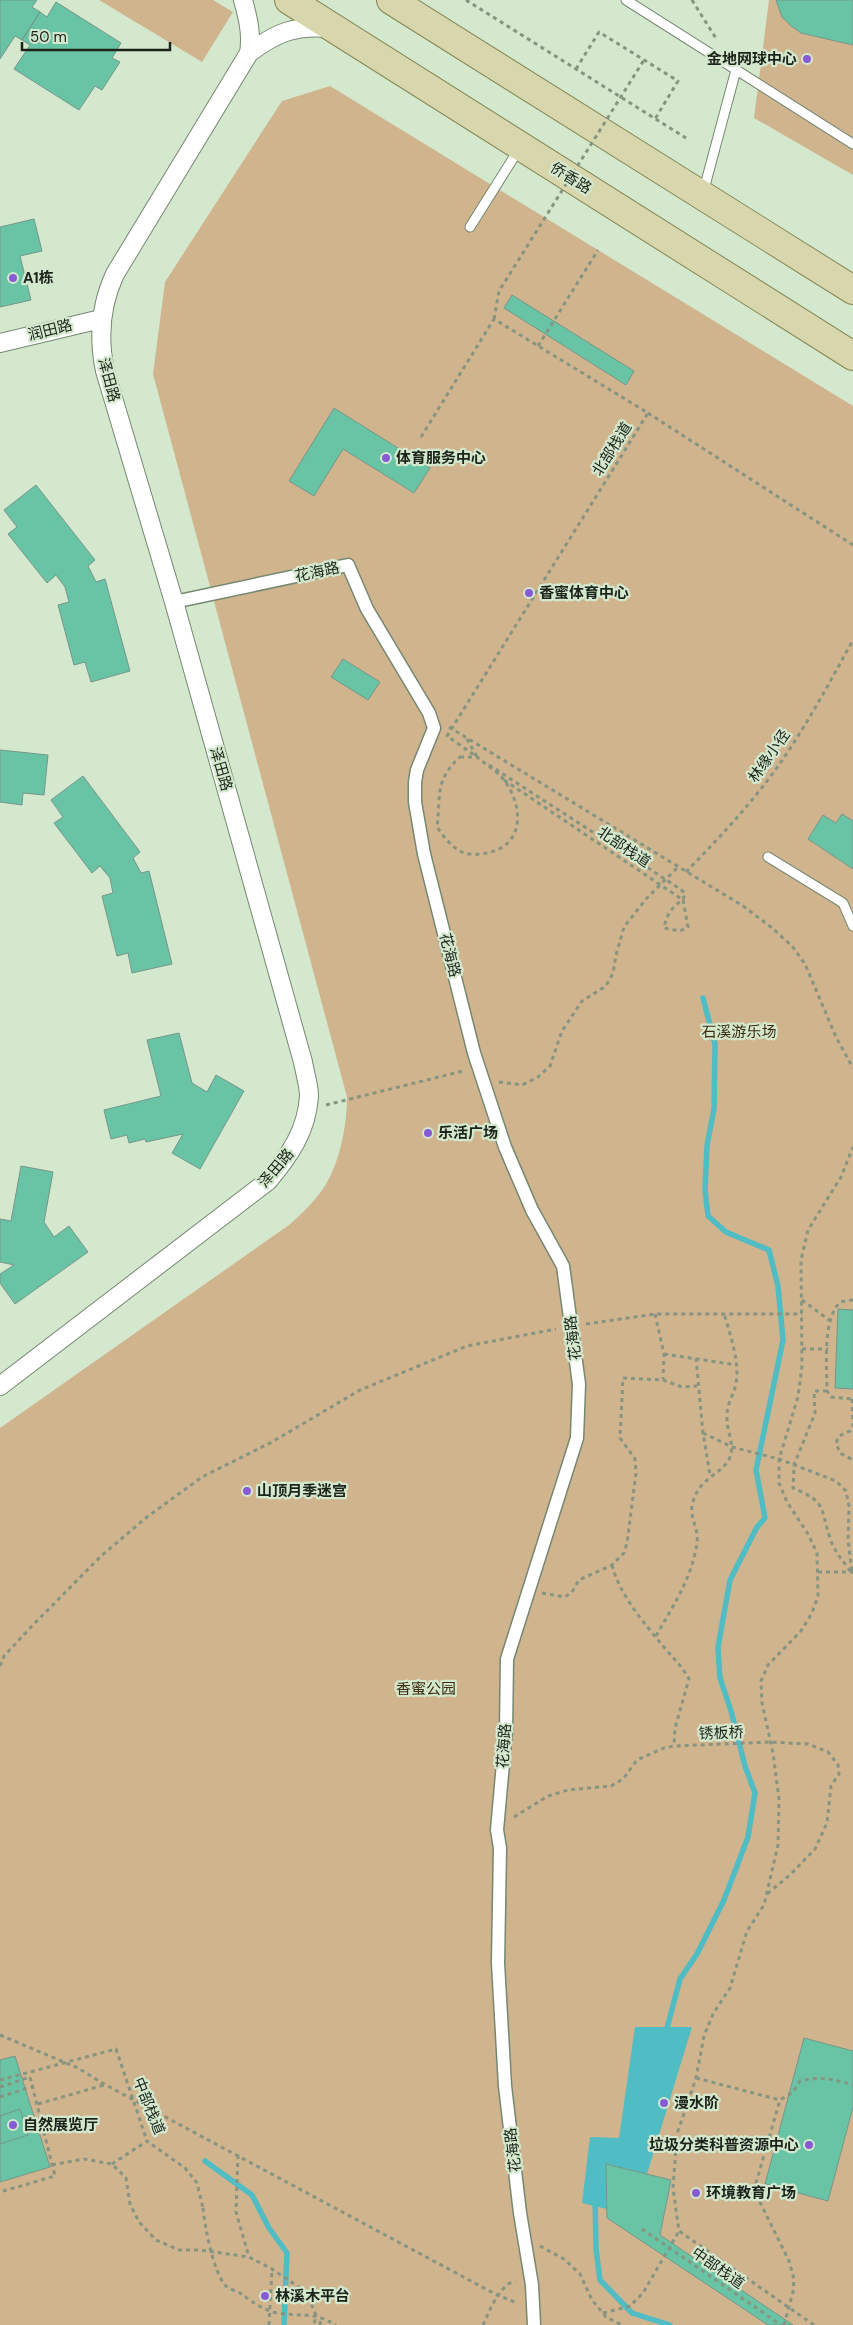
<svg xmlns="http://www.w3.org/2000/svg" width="853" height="2325" font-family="'DM Sans','Noto Sans SC',sans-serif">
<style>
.green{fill:#d0b48e}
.water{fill:#50bcc3}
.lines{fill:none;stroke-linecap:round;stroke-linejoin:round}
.stream{stroke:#50bcc3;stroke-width:5.5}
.building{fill:#69c4a6;stroke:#76968a}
.service-casing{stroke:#768871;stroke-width:11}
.pedestrian-casing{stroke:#768871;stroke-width:15}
.minor-casing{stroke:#768871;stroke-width:20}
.primary-casing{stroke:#858654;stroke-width:30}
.path{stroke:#869482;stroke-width:3;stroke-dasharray:4 4;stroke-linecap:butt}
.service{stroke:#fff;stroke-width:9}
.pedestrian{stroke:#fff;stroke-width:12}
.minor{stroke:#fff;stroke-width:18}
.primary{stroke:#d7d6ac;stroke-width:28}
.path-bridge{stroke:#869482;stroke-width:3;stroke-dasharray:4 4;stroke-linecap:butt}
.poi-dot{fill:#865bd5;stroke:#d4e8ce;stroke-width:2}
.labels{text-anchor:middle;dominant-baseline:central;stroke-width:4.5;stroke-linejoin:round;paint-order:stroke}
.poi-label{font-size:15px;font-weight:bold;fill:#1c231a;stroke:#d4e8ce;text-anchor:start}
.street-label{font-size:15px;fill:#1c231a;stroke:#d4e8ce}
.park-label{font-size:15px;fill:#3e2b0e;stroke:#d4e8ce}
</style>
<rect width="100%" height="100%" fill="#d4e8ce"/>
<path class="green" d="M 99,0 L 213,0 L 233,12 L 202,62 Z
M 769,0 L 853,0 L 853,175 L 754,118 Z
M 330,86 L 853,406 L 853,2325 L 0,2325 L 0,1428 L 289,1225 C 298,1217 308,1208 316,1198 C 338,1174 347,1128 347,1097 L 153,374 L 165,282 L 282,101 Z"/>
<path class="water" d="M 635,2027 L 692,2027 L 647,2174 L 606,2164 L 607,2209 L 582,2203 L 590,2137 L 619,2138 Z"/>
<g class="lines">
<path class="stream" d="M 666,2032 L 680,1979 L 697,1954 L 724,1900 L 748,1837 L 755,1793 L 745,1766 L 731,1711 L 720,1678 L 718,1647 L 730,1580 L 757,1527 L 765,1518 L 756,1470 L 783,1340 L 778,1286 L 769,1250 L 726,1232 L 708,1216 L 705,1190 L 707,1145 L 714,1109 L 715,1044 L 703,998
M 205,2161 L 252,2195 L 269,2228 L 287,2253 L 284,2325
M 595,2198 L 596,2249 L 600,2280 L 632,2313 L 670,2325"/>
</g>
<path class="building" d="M 0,0 L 37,0 L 32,7 L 40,12 L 22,40 L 15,36 L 0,59 Z
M 776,0 L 853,0 L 853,45 L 801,33 L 791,26 L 782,17 Z
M 56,2 L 121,43 L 112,58 L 120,62 L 102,90 L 95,86 L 79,110 L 14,69 L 30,45 L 22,40 L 40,12 L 47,17 Z
M 34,219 L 42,251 L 20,256 L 31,300 L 0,307 L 0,227 Z
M 512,295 L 634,371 L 626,385 L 504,308 Z
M 334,408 L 430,468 L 414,493 L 343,449 L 314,496 L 289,481 Z
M 36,485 L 95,560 L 88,566 L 96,582 L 105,579 L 130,671 L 91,682 L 85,662 L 74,665 L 58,605 L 69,602 L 65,587 L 56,575 L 47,583 L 8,534 L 17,527 L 4,510 Z
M 343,659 L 380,682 L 368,700 L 331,677 Z
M 0,750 L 48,755 L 44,795 L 23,793 L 22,805 L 0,802 Z
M 83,776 L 140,852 L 133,858 L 141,873 L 149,871 L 172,964 L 132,973 L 128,953 L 117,956 L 102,896 L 113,893 L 110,878 L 100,866 L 92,873 L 54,823 L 63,817 L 51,800 Z
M 842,814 L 853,821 L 853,869 L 808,839 L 823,815 L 836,823 Z
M 179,1033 L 192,1083 L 207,1092 L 216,1075 L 244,1091 L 200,1169 L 172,1153 L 183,1134 L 146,1142 L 145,1139 L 129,1143 L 127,1135 L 111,1139 L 104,1110 L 161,1096 L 147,1040 Z
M 21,1166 L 53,1172 L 44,1222 L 54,1237 L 69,1226 L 88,1252 L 15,1304 L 0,1283 L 0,1274 L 14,1265 L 0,1262 L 0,1219 L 11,1221 Z
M 838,1309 L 853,1310 L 853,1389 L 835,1388 Z
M 804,2038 L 853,2051 L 853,2107 L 828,2201 L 765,2184 Z
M 15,2056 L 50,2167 L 0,2182 L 0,2060 Z
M 20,2109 L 28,2135 L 0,2144 L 0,2116 Z
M 606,2164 L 671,2180 L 660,2235 L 793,2325 L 768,2325 L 607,2218 Z"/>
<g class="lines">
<defs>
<path id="service" d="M 626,0 L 853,144
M 703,193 L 736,70
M 470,227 L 519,149
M 768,857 L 843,903 L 853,926"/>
<path id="pedestrian" d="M 174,602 L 348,565 L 367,609 L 429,713 L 434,728 L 417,770 L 415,782 L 415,802 L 424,854 L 474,1053 L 505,1147 L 532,1210 L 563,1266 L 579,1384 L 577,1438 L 507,1659 L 506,1730 L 497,1830 L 500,1848 L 498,1963 L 505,2086 L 520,2213 L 532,2285 L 534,2325"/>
<path id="minor" d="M 249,53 C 276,33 294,25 329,28
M 0,343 L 101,319
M 0,1386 L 268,1181 C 289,1156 307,1131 309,1096 C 309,1086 305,1073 303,1062 L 174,602 L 105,371 C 98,337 100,306 115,274 L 249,53 C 252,34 248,18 243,0"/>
<path id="primary" d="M 289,0 L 853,356
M 391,0 L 853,290"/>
</defs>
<use href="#service" class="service-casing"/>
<use href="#pedestrian" class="pedestrian-casing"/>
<use href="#minor" class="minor-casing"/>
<use href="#primary" class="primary-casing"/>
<path class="path" d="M 466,0 L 686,138
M 692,0 L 717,40
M 576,69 L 599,32 L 678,81 L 655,119
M 538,346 L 598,250
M 648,413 L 853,545
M 449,727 L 743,906 L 771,927 L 792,946 L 805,964 L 836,1037 L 853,1068
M 467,739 L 477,757
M 460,757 L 477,757 C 485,764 497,771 504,780 C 523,805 526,845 487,853 C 480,854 471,855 464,853 C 452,848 444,837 437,827 C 441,796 434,781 460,757 Z
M 489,765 L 636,860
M 686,872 C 721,836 755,800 783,759 C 809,721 831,680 853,640
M 683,900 L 688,927 L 680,931 L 664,928 C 666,916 672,906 683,900 Z
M 499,1082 L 522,1085 L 538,1077 L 550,1066 L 562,1031 L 582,1001 L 606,986 L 613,973 L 616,955 L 624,927 L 646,899 L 678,867
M 326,1105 L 463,1071
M 802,1300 L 829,1320
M 853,1300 L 840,1302 C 822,1321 827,1365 827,1391 L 831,1397 L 853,1399
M 655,1314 L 664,1354 L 663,1379
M 586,1324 L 655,1314 L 802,1314
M 802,1349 L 828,1349
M 664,1354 L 737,1365
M 696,1358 L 703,1433 L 710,1475
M 827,1391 L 814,1391 L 815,1413 L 794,1465 L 793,1488 C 827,1502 820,1508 830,1538 C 834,1551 843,1561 851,1572
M 852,1399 L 853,1425 L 850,1431 L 839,1436 L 836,1443 L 840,1453 L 853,1460
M 703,1433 L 732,1447 L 779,1459 L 836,1481 L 846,1491 L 849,1506 L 848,1540 L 852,1572
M 612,1565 C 619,1594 644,1623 663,1646 C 672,1657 682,1666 689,1679 L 675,1728 L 674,1746
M 818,1572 L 853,1572
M 542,1593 L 565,1597 L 572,1592 L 579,1580 L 612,1565 L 624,1553 L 627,1543 L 636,1473 L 635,1459 L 620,1438 L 623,1378 L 663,1380 L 682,1387 L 697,1386
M 656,1636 C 673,1606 692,1578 697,1543 C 699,1528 690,1519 692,1506 C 697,1477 724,1474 730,1457 C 735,1443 726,1430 727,1416 C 727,1403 733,1396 736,1384 C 740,1361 730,1335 724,1313
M 0,1666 L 4,1656 L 32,1626 L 101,1556 L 147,1517 L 202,1477 L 272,1442 L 360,1390 L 467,1346 L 556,1329
M 514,1817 L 548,1796 L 568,1790 L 611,1786 L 623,1779 L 637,1760 L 664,1748 L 674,1746 L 770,1742 L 808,1744 L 828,1752 L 838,1765 L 839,1774 L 831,1786 L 827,1823 L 815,1849 L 791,1874 L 767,1894
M 0,2035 L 78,2068 L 104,2084 L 497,2295 L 517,2303
M 696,2078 L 780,2100
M 0,2087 L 30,2077 L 55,2176 L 0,2192
M 0,2097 L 34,2086
M 38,2104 L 104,2085
M 238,2155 L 236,2212 L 249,2257
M 112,2164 L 147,2141 L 185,2168 L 197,2183 L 203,2208
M 52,2165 L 84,2159 L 112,2164 L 126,2178 L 130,2204 L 139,2222 L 156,2240 L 179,2250 L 200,2250 L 249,2257 L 272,2269 L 306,2292 L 316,2315 L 314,2325
M 540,2246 L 564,2259 L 580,2274 L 592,2300 L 606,2317 L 622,2325
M 603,2313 L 630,2306 L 643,2293 L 679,2231
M 269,2325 L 272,2269
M 320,2325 L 321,2317
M 483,2325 C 491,2308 497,2289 515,2280
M 784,2325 L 793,2292 L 794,2279 L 789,2261 L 754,2190 L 780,2100 L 793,2092 L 800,2081 C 819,2076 834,2079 853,2085
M 814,2325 L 679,2231 L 673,2188 L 677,2134 L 696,2078 L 704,2036 L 713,2014 L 730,1988 L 747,1931 L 764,1905 L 778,1845 L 779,1799 L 773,1753 L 762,1703 L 761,1681 L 768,1665 L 801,1631 L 812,1613 L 818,1596 L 817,1553 L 808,1534 L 787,1502 L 779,1483 L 779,1459 L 798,1397 L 802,1366 L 801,1260 L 808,1230 L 841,1177 L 853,1147"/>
<use href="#service" class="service"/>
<use href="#pedestrian" class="pedestrian"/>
<use href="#minor" class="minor"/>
<use href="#primary" class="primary"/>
<path class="path-bridge" d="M 494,319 L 499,291 L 644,60
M 421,437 L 494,319 L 648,413 L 447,736 L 477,757
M 504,780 L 683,900 L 685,893 L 680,889 L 636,860
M 0,2080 L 116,2049 L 147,2141
M 203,2208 C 205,2227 213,2272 226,2286 C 229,2289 236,2291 240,2293 C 251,2301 263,2310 277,2313 C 301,2317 312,2311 336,2325
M 642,2229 L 781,2325"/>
</g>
<g class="poi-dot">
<circle cx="807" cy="59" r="5"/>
<circle cx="13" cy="278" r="5"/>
<circle cx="386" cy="458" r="5"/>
<circle cx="529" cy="593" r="5"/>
<circle cx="428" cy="1133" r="5"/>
<circle cx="247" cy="1491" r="5"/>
<circle cx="664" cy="2103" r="5"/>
<circle cx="13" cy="2125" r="5"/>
<circle cx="809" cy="2145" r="5"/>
<circle cx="696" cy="2193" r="5"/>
<circle cx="265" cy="2296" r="5"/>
</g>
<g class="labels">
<g class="poi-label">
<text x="797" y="59" text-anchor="end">金地网球中心</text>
<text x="23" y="278">A1栋</text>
<text x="396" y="458">体育服务中心</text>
<text x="539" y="593">香蜜体育中心</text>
<text x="438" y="1133">乐活广场</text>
<text x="257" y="1491">山顶月季迷宫</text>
<text x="674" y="2103">漫水阶</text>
<text x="23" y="2125">自然展览厅</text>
<text x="799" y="2145" text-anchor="end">垃圾分类科普资源中心</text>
<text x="706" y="2193">环境教育广场</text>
<text x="275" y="2296">林溪木平台</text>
</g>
<g class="street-label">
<text transform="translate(571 178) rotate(32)">侨香路</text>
<text transform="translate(50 330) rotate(-14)">润田路</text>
<text transform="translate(109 380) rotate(75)">泽田路</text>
<text transform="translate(612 449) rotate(-58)">北部栈道</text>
<text transform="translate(317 572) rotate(-12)">花海路</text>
<text transform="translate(769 756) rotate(-55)">林缘小径</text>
<text transform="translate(221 769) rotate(74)">泽田路</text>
<text transform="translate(624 847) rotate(34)">北部栈道</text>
<text transform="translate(450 955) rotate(76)">花海路</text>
<text transform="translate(276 1168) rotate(-50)">泽田路</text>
<text transform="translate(573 1338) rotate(-97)">花海路</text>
<text transform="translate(721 1733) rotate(-2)">锈板桥</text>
<text transform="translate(504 1746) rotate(-86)">花海路</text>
<text transform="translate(149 2106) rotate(68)">中部栈道</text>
<text transform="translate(513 2150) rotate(-97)">花海路</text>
<text transform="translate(718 2268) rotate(35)">中部栈道</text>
</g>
<g class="park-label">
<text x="739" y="1032">石溪游乐场</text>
<text x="426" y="1689">香蜜公园</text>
</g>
</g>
<path d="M22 42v8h148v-8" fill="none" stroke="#1c231a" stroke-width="2.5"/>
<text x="30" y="42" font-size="15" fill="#1c231a" stroke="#d4e8ce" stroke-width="4" paint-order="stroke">50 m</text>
</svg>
